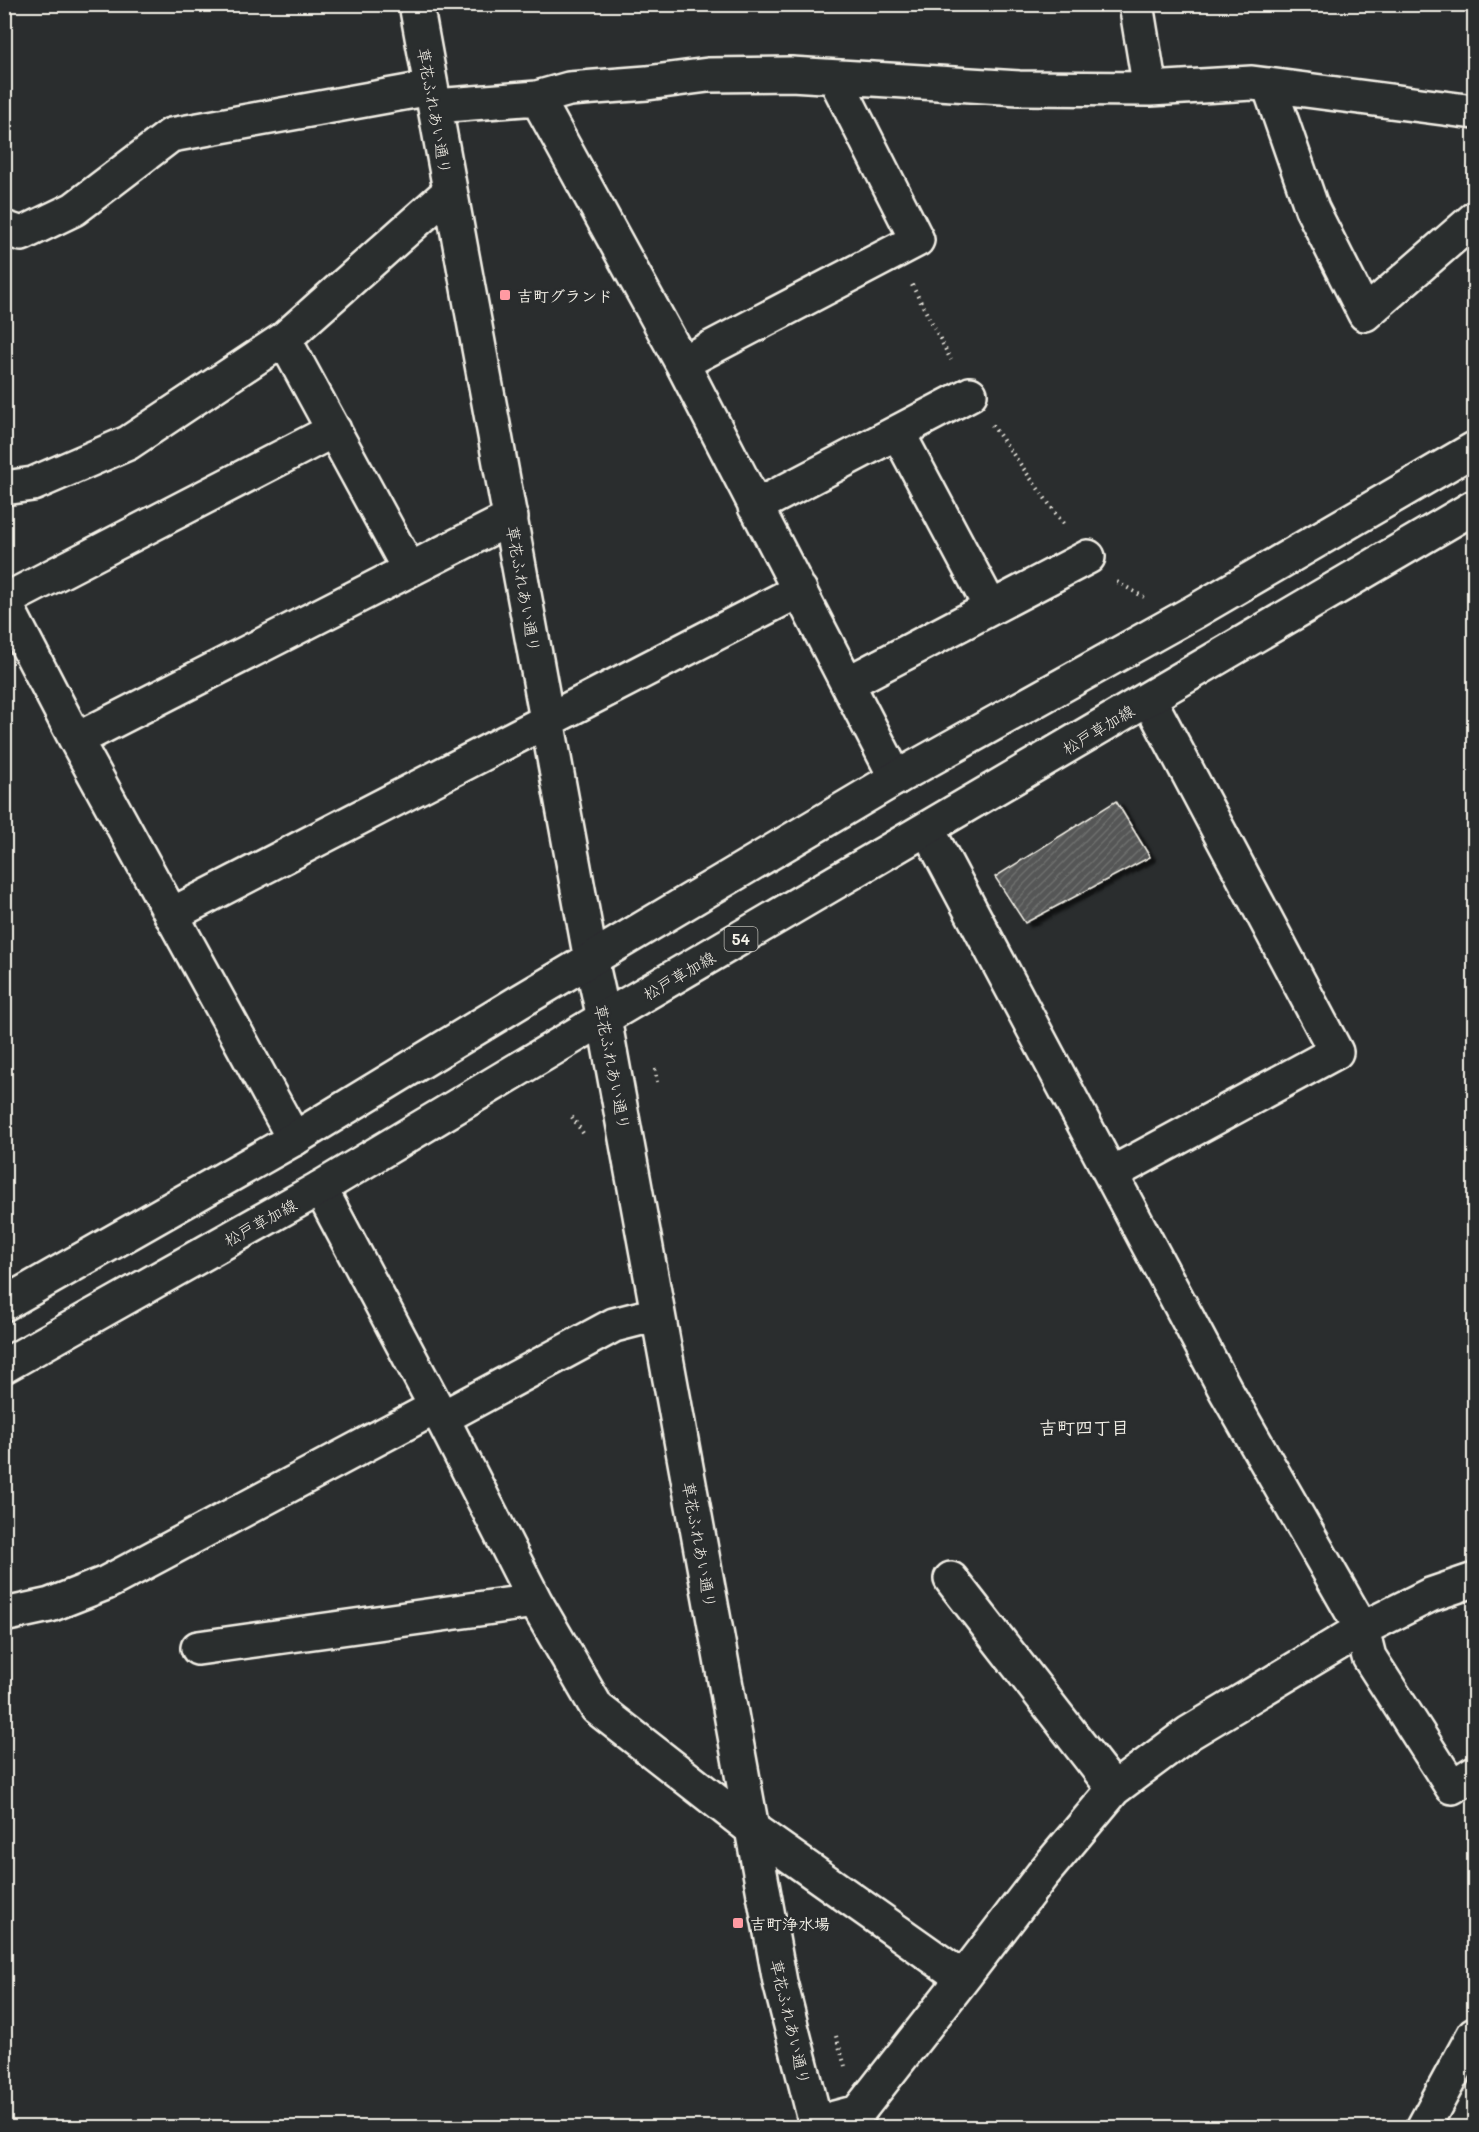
<svg xmlns="http://www.w3.org/2000/svg" width="1479" height="2132" font-family="Mali,'Klee One',sans-serif">
<style>
.building{fill:url(#building-hatch);stroke:#f4f1e8;stroke-width:1.5;filter:url(#shadow)}
.lines{fill:none;stroke-linecap:round;stroke-linejoin:round}
.minor-casing{stroke:#f4f1e8;stroke-width:38}
.major-casing{stroke:#f4f1e8;stroke-width:38}
.path{stroke:#f4f1e8;stroke-width:4;stroke-dasharray:1.5 4.5;stroke-linecap:butt}
.minor{stroke:#2a2d2e;stroke-width:33}
.major{stroke:#2a2d2e;stroke-width:33}
.poi-dot{fill:#ff9aa2;stroke:#2a2d2e;stroke-width:2}
.labels{text-anchor:middle;dominant-baseline:central;stroke-width:5;stroke-linejoin:round;paint-order:stroke}
.shield{fill:#2a2d2e;stroke:#b7b6b0;stroke-width:1.5}
.shield-label{font-size:15px;font-weight:bold;fill:#f4f1e8}
.street-label{font-size:16px;fill:#f4f1e8;stroke:#2a2d2e}
.poi-label{font-size:16px;font-weight:bold;fill:#f4f1e8;stroke:#2a2d2e;text-anchor:start}
.neighbourhood-label{font-size:18px;font-weight:bold;fill:#f4f1e8;stroke:#2a2d2e}
</style>
<defs>
<pattern id="building-hatch" width="6" height="6" patternUnits="userSpaceOnUse" patternTransform="scale(1.5)"><rect width="6" height="6" fill="#555756"/><path d="M-1 1l2-2M0 6l6-6M5 7l2-2" fill="none" stroke="#6e706e"/></pattern>
<filter id="shadow"><feDropShadow dx="6" dy="4" stdDeviation="1.5" flood-color="#0009"/></filter>
</defs>
<rect width="100%" height="100%" fill="#2a2d2e"/>
<filter id="ink" filterUnits="userSpaceOnUse"><feTurbulence type="fractalNoise" baseFrequency=".0167" numOctaves="2"/><feDisplacementMap in="SourceGraphic" scale="12" xChannelSelector="R" yChannelSelector="G"/><feConvolveMatrix kernelMatrix="1 2 1 2 8 2 1 2 1" color-interpolation-filters="sRGB"/></filter>
<g filter="url(#ink)">
<path class="building" d="M 1116,801 L 1150,857 L 1025,923 L 995,877 Z"/>
<g class="lines">
<defs>
<path id="minor" d="M 416,4 L 591,960 L 604,1018 L 780,1982 L 817,2128
M 1136,4 L 1150,89
M 1269,85 L 1312,209 L 1365,314 L 1474,219
M 537,98 L 569,89 L 647,83 L 708,75 L 791,74 L 1019,88 L 1150,89 L 1252,83 L 1474,112
M 435,106 L 537,98 L 682,363 L 896,778
M 4,228 L 22,234 L 74,209 L 171,135 L 431,88
M 284,339 L 409,569
M 682,363 L 917,240 L 835,78
M 898,433 L 991,608
M 4,488 L 33,484 L 128,443 L 284,339 L 449,192
M 755,507 L 970,394
M 4,601 L 76,740 L 294,1139
M 4,601 L 334,430
M 848,683 L 1088,557
M 76,740 L 511,518
M 928,830 L 1226,1391 L 1362,1629 L 1369,1657 L 1452,1787 L 1474,1773
M 171,915 L 800,590
M 1111,1174 L 1336,1052 L 1149,699
M 320,1188 L 442,1418 L 535,1601 L 597,1708 L 752,1829 L 963,1978
M 442,1418 L 614,1325 L 657,1314
M 951,1579 L 1114,1789
M 4,1615 L 50,1605 L 106,1583 L 436,1407
M 198,1648 L 535,1601
M 816,2123 L 858,2112 L 963,1978 L 1042,1875 L 1114,1789 L 1189,1733 L 1362,1629 L 1430,1595 L 1474,1580
M 1423,2128 L 1474,2034"/>
<path id="major" d="M 4,1304 L 294,1139 L 519,1002 L 896,778 L 1194,612 L 1474,449
M 4,1366 L 320,1188 L 604,1018 L 1474,507"/>
</defs>
<use href="#minor" class="minor-casing"/>
<use href="#major" class="major-casing"/>
<path class="path" d="M 912,285 L 951,360
M 992,425 L 1065,526
M 1117,582 L 1144,597
M 655,1069 L 657,1082
M 572,1117 L 585,1136
M 836,2036 L 845,2066"/>
<use href="#minor" class="minor"/>
<use href="#major" class="major"/>
</g>
</g>
<g class="poi-dot">
<rect x="499" y="289" width="12" height="12" rx="3"/>
<rect x="732" y="1917" width="12" height="12" rx="3"/>
</g>
<g class="labels">
<rect class="shield" x="724.5" y="927" width="33" height="24" rx="4.5"/>
<g class="shield-label">
<text x="741" y="939">54</text>
</g>
<g class="street-label">
<text transform="translate(435 111) rotate(80)">草花ふれあい通り</text>
<text transform="translate(524 589) rotate(80)">草花ふれあい通り</text>
<text transform="translate(1098 729) rotate(-31)">松戸草加線</text>
<text transform="translate(679 975) rotate(-30)">松戸草加線</text>
<text transform="translate(613 1067) rotate(79)">草花ふれあい通り</text>
<text transform="translate(260 1222) rotate(-29)">松戸草加線</text>
<text transform="translate(700 1545) rotate(80)">草花ふれあい通り</text>
<text transform="translate(791 2022) rotate(77)">草花ふれあい通り</text>
</g>
<g class="poi-label">
<text x="517" y="295">吉町グランド</text>
<text x="750" y="1923">吉町浄水場</text>
</g>
<g class="neighbourhood-label">
<text x="1084" y="1427">吉町四丁目</text>
</g>
</g>
<rect width="1479" height="2132" fill="none" stroke="#2a2d2e" stroke-width="24"/>
<rect x="12" y="12" width="1455" height="2108" fill="none" stroke="#f4f1e8" stroke-width="2" filter="url(#ink)"/>
</svg>
